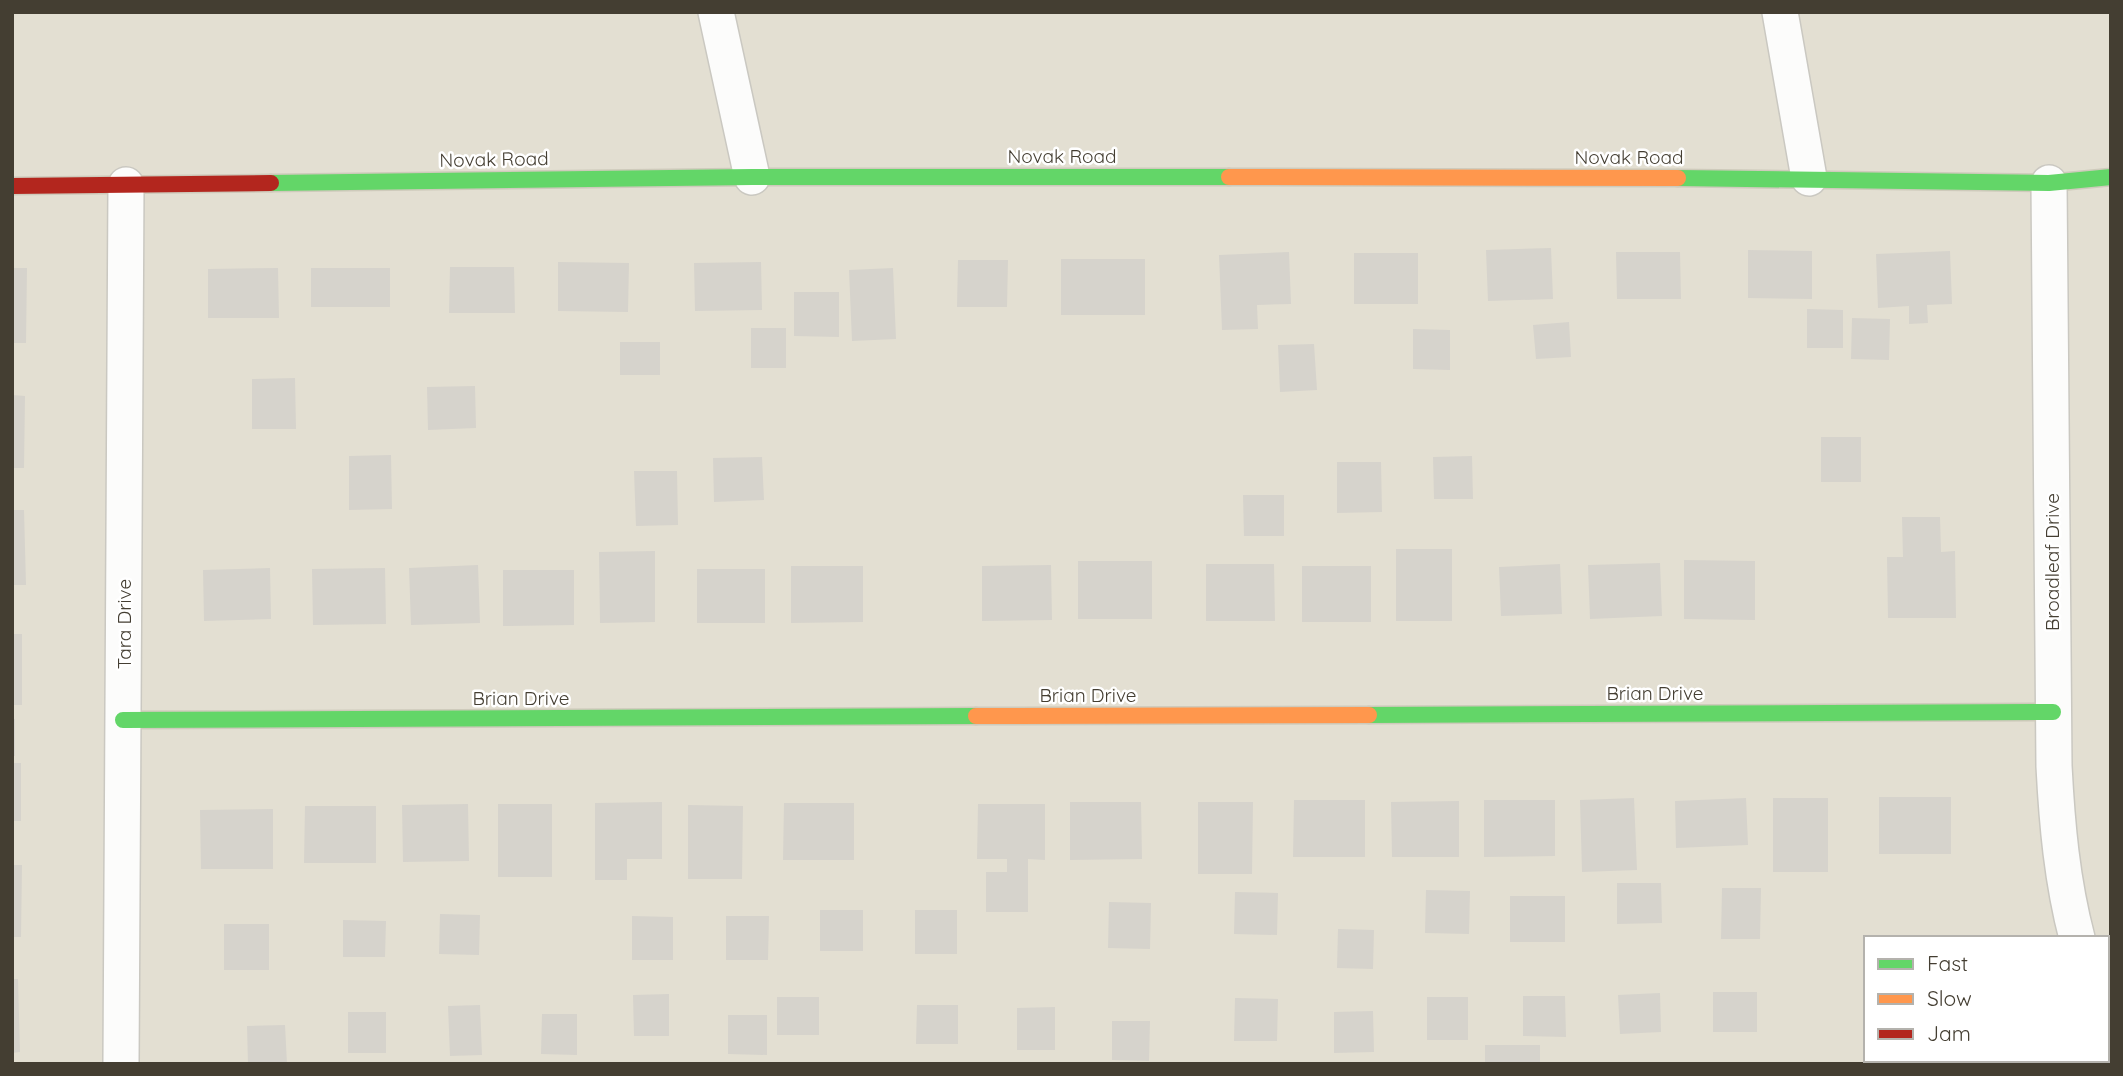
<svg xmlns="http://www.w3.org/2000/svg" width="2123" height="1076" font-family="Quicksand,sans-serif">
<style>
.residential{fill:#e3dfd2;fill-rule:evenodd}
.building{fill:#d6d3cc}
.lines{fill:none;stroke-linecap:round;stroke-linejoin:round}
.street-casing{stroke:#cac8c1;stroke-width:38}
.fast-casing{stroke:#cecabb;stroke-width:19}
.slow-casing{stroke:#cecabb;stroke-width:19}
.jam-casing{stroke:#cecabb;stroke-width:19}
.street{stroke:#fcfcfb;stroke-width:35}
.fast{stroke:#63d668;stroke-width:16}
.slow{stroke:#ff974d;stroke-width:16}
.jam{stroke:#b3261e;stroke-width:16}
.labels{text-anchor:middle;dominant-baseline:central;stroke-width:5;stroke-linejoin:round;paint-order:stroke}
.street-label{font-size:19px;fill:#443e32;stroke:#fff}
</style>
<rect width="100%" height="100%" fill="#eeece5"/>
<path class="residential" d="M 12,12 L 2111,12 L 2111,1064 L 12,1064 ZM 1866,938 L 2107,938 L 2107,1060 L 1866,1060 Z"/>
<path class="building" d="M 1551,248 L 1553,299 L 1488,301 L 1486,250 Z
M 1748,250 L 1812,251 L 1812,299 L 1748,298 Z
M 1950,251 L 1952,304 L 1927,305 L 1928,323 L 1909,324 L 1909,306 L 1878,308 L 1876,254 Z
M 1289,252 L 1291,304 L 1257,305 L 1258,329 L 1222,330 L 1219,255 Z
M 1616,252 L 1680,252 L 1681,299 L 1617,299 Z
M 1354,253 L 1418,253 L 1418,304 L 1354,304 Z
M 1061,259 L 1145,259 L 1145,315 L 1061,315 Z
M 958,260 L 1008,260 L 1007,307 L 957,307 Z
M 558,262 L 629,263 L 628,312 L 558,311 Z
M 761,262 L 762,310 L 695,311 L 694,263 Z
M 450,267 L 514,267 L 515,313 L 449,313 Z
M 12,268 L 27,268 L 26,343 L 12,343 Z
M 278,268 L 279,318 L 208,318 L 208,269 Z
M 311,268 L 390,268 L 390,307 L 311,307 Z
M 893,268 L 896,339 L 852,341 L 849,270 Z
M 794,292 L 839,292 L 839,337 L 794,336 Z
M 1807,309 L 1843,310 L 1843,348 L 1807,348 Z
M 1852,318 L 1890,319 L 1889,360 L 1851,359 Z
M 1569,322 L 1571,357 L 1536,359 L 1533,325 Z
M 751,328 L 786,328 L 786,368 L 751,368 Z
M 1413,329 L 1450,330 L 1450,370 L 1413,369 Z
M 620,342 L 660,342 L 660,375 L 620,375 Z
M 1314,344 L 1317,390 L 1280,392 L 1278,345 Z
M 295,378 L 296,429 L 252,429 L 252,379 Z
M 475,386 L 476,428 L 428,430 L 427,387 Z
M 12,395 L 25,396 L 24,468 L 12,468 Z
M 1821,437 L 1861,437 L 1861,482 L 1821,482 Z
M 391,455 L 392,509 L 349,510 L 349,456 Z
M 1472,456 L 1473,499 L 1434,499 L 1433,457 Z
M 762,457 L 764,500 L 714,502 L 713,458 Z
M 1337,462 L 1381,462 L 1382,512 L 1337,513 Z
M 634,471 L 677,471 L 678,525 L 636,526 Z
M 1243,495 L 1284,495 L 1284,536 L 1244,536 Z
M 12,510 L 24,510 L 26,585 L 12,585 Z
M 1902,517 L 1940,517 L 1941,552 L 1955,551 L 1956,618 L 1888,618 L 1887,557 L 1903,557 Z
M 1396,549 L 1452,549 L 1452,621 L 1396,621 Z
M 655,551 L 655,622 L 600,623 L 599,552 Z
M 1684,560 L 1755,561 L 1755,620 L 1684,619 Z
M 1078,561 L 1152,561 L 1152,619 L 1078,619 Z
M 1660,563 L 1662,616 L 1590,619 L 1588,565 Z
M 1206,564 L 1274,564 L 1275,621 L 1206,621 Z
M 1560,564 L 1562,614 L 1501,616 L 1499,567 Z
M 478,565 L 480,623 L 411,625 L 409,568 Z
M 1051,565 L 1052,620 L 982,621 L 982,566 Z
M 791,566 L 863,566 L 863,622 L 791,623 Z
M 1302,566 L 1371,566 L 1371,622 L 1302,622 Z
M 270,568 L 271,619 L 204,621 L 203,570 Z
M 385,568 L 386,624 L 313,625 L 312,569 Z
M 697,569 L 765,569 L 765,623 L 697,623 Z
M 503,570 L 574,570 L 574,625 L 503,626 Z
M 12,634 L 22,634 L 22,705 L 12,705 Z
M 12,719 L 15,719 L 15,756 L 12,756 Z
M 12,763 L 21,763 L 21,821 L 12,821 Z
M 1879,797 L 1951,797 L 1951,854 L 1879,854 Z
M 1634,798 L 1637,870 L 1582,872 L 1580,800 Z
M 1746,798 L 1748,845 L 1676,848 L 1675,801 Z
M 1773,798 L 1828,798 L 1828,872 L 1773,872 Z
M 1294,800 L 1365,800 L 1365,857 L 1293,857 Z
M 1484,800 L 1555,800 L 1555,856 L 1484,857 Z
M 1459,801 L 1459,857 L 1392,857 L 1391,802 Z
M 662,802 L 662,859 L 627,859 L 627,880 L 595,880 L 595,803 Z
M 1070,802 L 1141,802 L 1142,859 L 1070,860 Z
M 1198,802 L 1253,802 L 1252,874 L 1198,874 Z
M 784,803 L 854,803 L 854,860 L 783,860 Z
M 468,804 L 469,861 L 403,862 L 402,805 Z
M 498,804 L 552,804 L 552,877 L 498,877 Z
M 978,804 L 1045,804 L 1045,860 L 1028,859 L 1028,912 L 986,912 L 986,872 L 1007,872 L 1007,859 L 977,859 Z
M 688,805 L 743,806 L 742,879 L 688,879 Z
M 305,806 L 376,806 L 376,863 L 304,863 Z
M 273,809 L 273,869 L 201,869 L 200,810 Z
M 12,865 L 22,865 L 21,937 L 12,937 Z
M 1617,883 L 1661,883 L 1662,923 L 1617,924 Z
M 1722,888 L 1761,888 L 1760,939 L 1721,939 Z
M 1426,890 L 1470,891 L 1469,934 L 1425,933 Z
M 1235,892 L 1278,893 L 1277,935 L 1234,934 Z
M 1510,896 L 1565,896 L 1565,942 L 1510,942 Z
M 1109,902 L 1151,903 L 1150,949 L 1108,948 Z
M 820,910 L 863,910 L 863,951 L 820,951 Z
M 915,910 L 957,910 L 957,954 L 915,954 Z
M 440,914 L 480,915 L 479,955 L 439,954 Z
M 632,916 L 673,917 L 673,960 L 632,960 Z
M 726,916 L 769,916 L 768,960 L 726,960 Z
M 343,920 L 386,921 L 385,957 L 343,957 Z
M 224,924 L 269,924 L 269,970 L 224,970 Z
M 1338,929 L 1374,930 L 1373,969 L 1337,968 Z
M 12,979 L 18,979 L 20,1052 L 12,1053 Z
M 1713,992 L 1757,992 L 1757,1032 L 1713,1032 Z
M 1660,993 L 1661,1032 L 1620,1034 L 1618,995 Z
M 669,994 L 669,1036 L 634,1036 L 633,995 Z
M 1523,996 L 1565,996 L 1566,1037 L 1523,1036 Z
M 777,997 L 819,997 L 819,1035 L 777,1035 Z
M 1427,997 L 1468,997 L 1468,1040 L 1427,1040 Z
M 1235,998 L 1278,999 L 1277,1041 L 1234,1041 Z
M 480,1005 L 482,1055 L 450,1056 L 448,1006 Z
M 917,1005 L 958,1005 L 958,1044 L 916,1044 Z
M 1055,1007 L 1055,1050 L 1017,1050 L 1017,1008 Z
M 1373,1011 L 1374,1052 L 1334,1053 L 1334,1012 Z
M 348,1012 L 386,1012 L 386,1053 L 348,1053 Z
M 542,1014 L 577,1014 L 577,1055 L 541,1054 Z
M 728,1015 L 767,1015 L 767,1055 L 728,1054 Z
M 1112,1021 L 1150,1021 L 1149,1061 L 1112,1060 Z
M 285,1025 L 287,1064 L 248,1064 L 247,1026 Z
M 1485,1045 L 1540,1045 L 1540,1064 L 1485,1064 Z
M 1883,1060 L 1918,1060 L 1918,1064 L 1883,1064 Z"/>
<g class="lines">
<defs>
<path id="street" d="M 716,12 L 752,177
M 1780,12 L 1809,178
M 2049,183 L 2054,766 C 2057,824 2062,881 2077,938
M 2107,1028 L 2111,1037
M 121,1064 L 126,185"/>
<path id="fast" d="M 1678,178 L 2049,183 L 2111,177
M 271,183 L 752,177 L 1229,177
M 1369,715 L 2053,712
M 123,720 L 976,716"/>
<path id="slow" d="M 1229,177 L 1678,178
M 976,716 L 1369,715"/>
<path id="jam" d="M 12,186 L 271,183"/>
</defs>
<use href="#street" class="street-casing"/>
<use href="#fast" class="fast-casing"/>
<use href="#slow" class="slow-casing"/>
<use href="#jam" class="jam-casing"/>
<use href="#street" class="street"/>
<use href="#fast" class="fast"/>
<use href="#slow" class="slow"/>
<use href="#jam" class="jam"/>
</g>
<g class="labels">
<g class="street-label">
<text x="1062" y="156">Novak Road</text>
<text x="1629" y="157">Novak Road</text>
<text transform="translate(494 159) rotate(-1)">Novak Road</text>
<text transform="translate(2052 562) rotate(-90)">Broadleaf Drive</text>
<text transform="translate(124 624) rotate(-90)">Tara Drive</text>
<text x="1655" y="693">Brian Drive</text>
<text x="1088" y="695">Brian Drive</text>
<text x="521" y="698">Brian Drive</text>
</g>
</g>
<rect width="2123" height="1076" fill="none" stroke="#443e32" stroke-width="28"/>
<rect x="1864" y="936" width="245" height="126" fill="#ffffff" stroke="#b4b2ad" stroke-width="2"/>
<rect x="1878" y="959" width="35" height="10" fill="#63d668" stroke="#b4b2ad" stroke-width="2"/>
<text x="1927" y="971" font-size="21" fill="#443e32">Fast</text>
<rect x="1878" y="994" width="35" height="10" fill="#ff974d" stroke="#b4b2ad" stroke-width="2"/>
<text x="1927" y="1006" font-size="21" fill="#443e32">Slow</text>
<rect x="1878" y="1029" width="35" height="10" fill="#b3261e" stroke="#b4b2ad" stroke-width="2"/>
<text x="1927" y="1041" font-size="21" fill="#443e32">Jam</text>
</svg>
